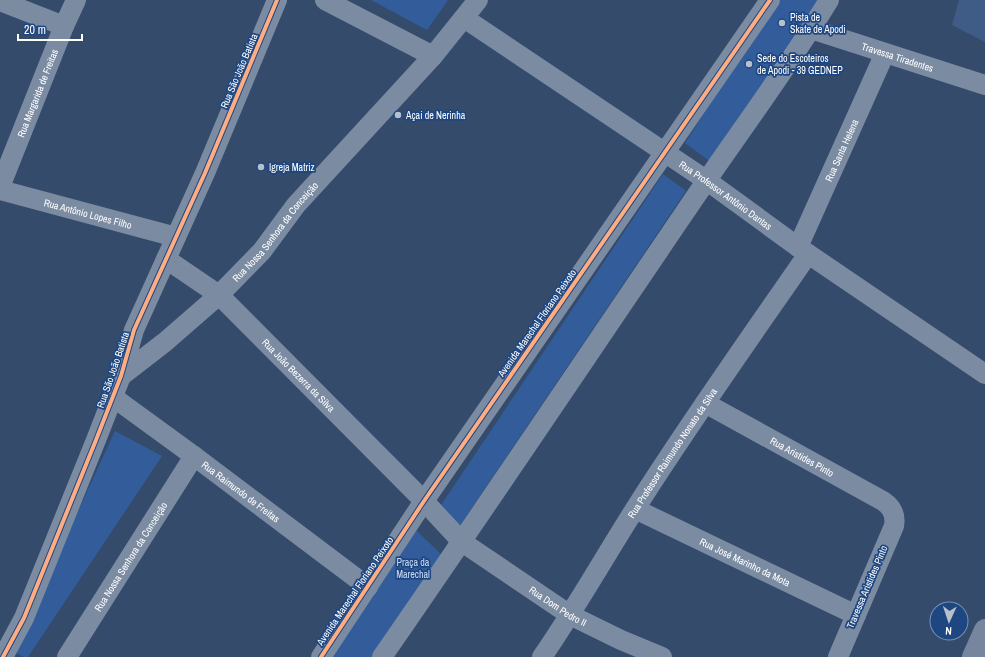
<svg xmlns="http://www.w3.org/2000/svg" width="985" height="657" font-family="'Archivo Narrow',sans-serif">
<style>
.green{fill:#325d9a}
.water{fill:#3e5c86}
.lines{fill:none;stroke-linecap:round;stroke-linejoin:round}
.street{stroke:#7b8ba2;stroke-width:20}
.secondary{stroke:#76869e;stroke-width:22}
.cycleway-casing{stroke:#1e4782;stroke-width:6}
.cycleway{stroke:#ffac80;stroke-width:4}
.poi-dot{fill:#b8c0cc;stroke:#1e4782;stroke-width:1.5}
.labels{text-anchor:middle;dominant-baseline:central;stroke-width:3.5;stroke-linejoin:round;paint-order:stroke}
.poi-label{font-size:10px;fill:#fff;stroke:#1e4782;text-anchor:start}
.street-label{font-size:10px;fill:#fff;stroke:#1e4782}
.park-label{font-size:10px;fill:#c8dcf7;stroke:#1e4782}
</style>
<rect width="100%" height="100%" fill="#354b6c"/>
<path class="green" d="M 371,0 L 448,0 L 427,30 Z
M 777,0 L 818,0 L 712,163 L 685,143 Z
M 663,174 L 686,191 L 459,527 L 439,508 Z
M 115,431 L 162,456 L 28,657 L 24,657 L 13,652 Z
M 416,530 L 443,556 L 374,657 L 331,657 Z"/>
<path class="water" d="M 959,0 L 985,0 L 985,42 L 952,25 Z"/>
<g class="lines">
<g class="street">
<path d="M 325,0 L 433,56"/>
<path d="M 0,1 L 64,26"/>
<path id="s1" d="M 464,18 L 706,180 L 798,247 L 985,374"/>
<path id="s2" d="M 811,29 L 985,85"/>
<path id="s3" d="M 0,187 L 64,26 L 76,0"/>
<path id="s4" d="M 0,190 L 176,237"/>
<path id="s5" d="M 798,247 L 885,53"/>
<path id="s6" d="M 166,259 L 219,295 L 424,501 L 462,542 L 570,615 L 621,640 L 662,657"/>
<path id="s7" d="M 121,376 L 165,342 L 219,295 L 262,251 L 296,205 L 433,56 L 478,0"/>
<path id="s8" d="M 113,397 L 194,456 L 368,587"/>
<path id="s9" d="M 705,403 L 883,501 C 892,507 896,515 894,526 L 838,657"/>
<path id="s10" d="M 635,509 L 856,615"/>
<path d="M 3,657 L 24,618 L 96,440 L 121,376 L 134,330 L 205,173 L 277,0"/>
<path id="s11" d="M 67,657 L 194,456"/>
<path d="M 321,657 L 424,501 L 770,0"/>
<path d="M 382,657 C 484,510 583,362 683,215 C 731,143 784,74 829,0"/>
<path id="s12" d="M 542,657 C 575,609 604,558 635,509 C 690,422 750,338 808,254"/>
</g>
<path class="secondary" d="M 973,657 L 985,630"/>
<defs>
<path id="cycleway" d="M 3,657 L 24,618 L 96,440 L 121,376 L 134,330 L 205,173 L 277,0
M 321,657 L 424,501 L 770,0"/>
</defs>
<use href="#cycleway" class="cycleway-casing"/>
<use href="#cycleway" class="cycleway"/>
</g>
<g class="poi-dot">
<circle cx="782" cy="23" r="4"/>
<circle cx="749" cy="64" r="4"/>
<circle cx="398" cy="115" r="4"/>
<circle cx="261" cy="167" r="4"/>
</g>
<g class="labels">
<g class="poi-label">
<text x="790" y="17">Pista de<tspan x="790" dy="12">Skate de Apodi</tspan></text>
<text x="757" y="58">Sede do Escoteiros<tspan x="757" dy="12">de Apodi - 39 GEDNEP</tspan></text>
<text x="406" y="115">Açai de Nerinha</text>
<text x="269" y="167">Igreja Matriz</text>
</g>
<g class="street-label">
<text stroke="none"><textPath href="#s2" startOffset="91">Travessa Tiradentes</textPath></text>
<text transform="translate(239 71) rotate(-67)">Rua São João Batista</text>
<text stroke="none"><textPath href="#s3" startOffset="101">Rua Margarida de Freitas</textPath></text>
<text stroke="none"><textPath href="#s5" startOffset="106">Rua Santa Helena</textPath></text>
<text stroke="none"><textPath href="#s1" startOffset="316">Rua Professor Antônio Dantas</textPath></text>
<text stroke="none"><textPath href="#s4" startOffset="91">Rua Antônio Lopes Filho</textPath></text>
<text stroke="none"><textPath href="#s7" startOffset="212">Rua Nossa Senhora da Conceição</textPath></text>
<text transform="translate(537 323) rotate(-55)">Avenida Marechal Floriano Peixoto</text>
<text transform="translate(113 370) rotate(-71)">Rua São João Batista</text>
<text stroke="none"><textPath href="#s6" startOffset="177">Rua João Bezerra da Silva</textPath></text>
<text stroke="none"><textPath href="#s12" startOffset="242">Rua Professor Raimundo Nonato da Silva</textPath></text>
<text stroke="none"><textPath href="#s9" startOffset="111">Rua Aristides Pinto</textPath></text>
<text stroke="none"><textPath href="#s8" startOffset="159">Rua Raimundo de Freitas</textPath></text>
<text stroke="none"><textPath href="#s11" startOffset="119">Rua Nossa Senhora da Conceição</textPath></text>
<text stroke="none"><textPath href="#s10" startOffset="122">Rua José Marinho da Mota</textPath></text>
<text transform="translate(867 587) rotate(-67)">Travessa Aristides Pinto</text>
<text transform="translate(355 591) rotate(-56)">Avenida Marechal Floriano Peixoto</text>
<text stroke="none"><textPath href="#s6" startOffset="526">Rua Dom Pedro II</textPath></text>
</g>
<g class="park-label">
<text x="413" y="562">Praça da<tspan x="413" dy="12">Marechal</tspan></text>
</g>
</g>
<g transform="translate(949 621) rotate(183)"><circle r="19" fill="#1e4782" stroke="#7891b4"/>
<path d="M0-3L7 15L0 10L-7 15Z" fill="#b8c0cc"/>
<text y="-6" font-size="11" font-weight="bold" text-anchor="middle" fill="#ffffff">N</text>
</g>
<path d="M18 34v6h64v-6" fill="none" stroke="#ffffff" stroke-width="2"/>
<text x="24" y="34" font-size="12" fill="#ffffff" stroke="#1e4782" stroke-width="3" paint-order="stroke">20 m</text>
</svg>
